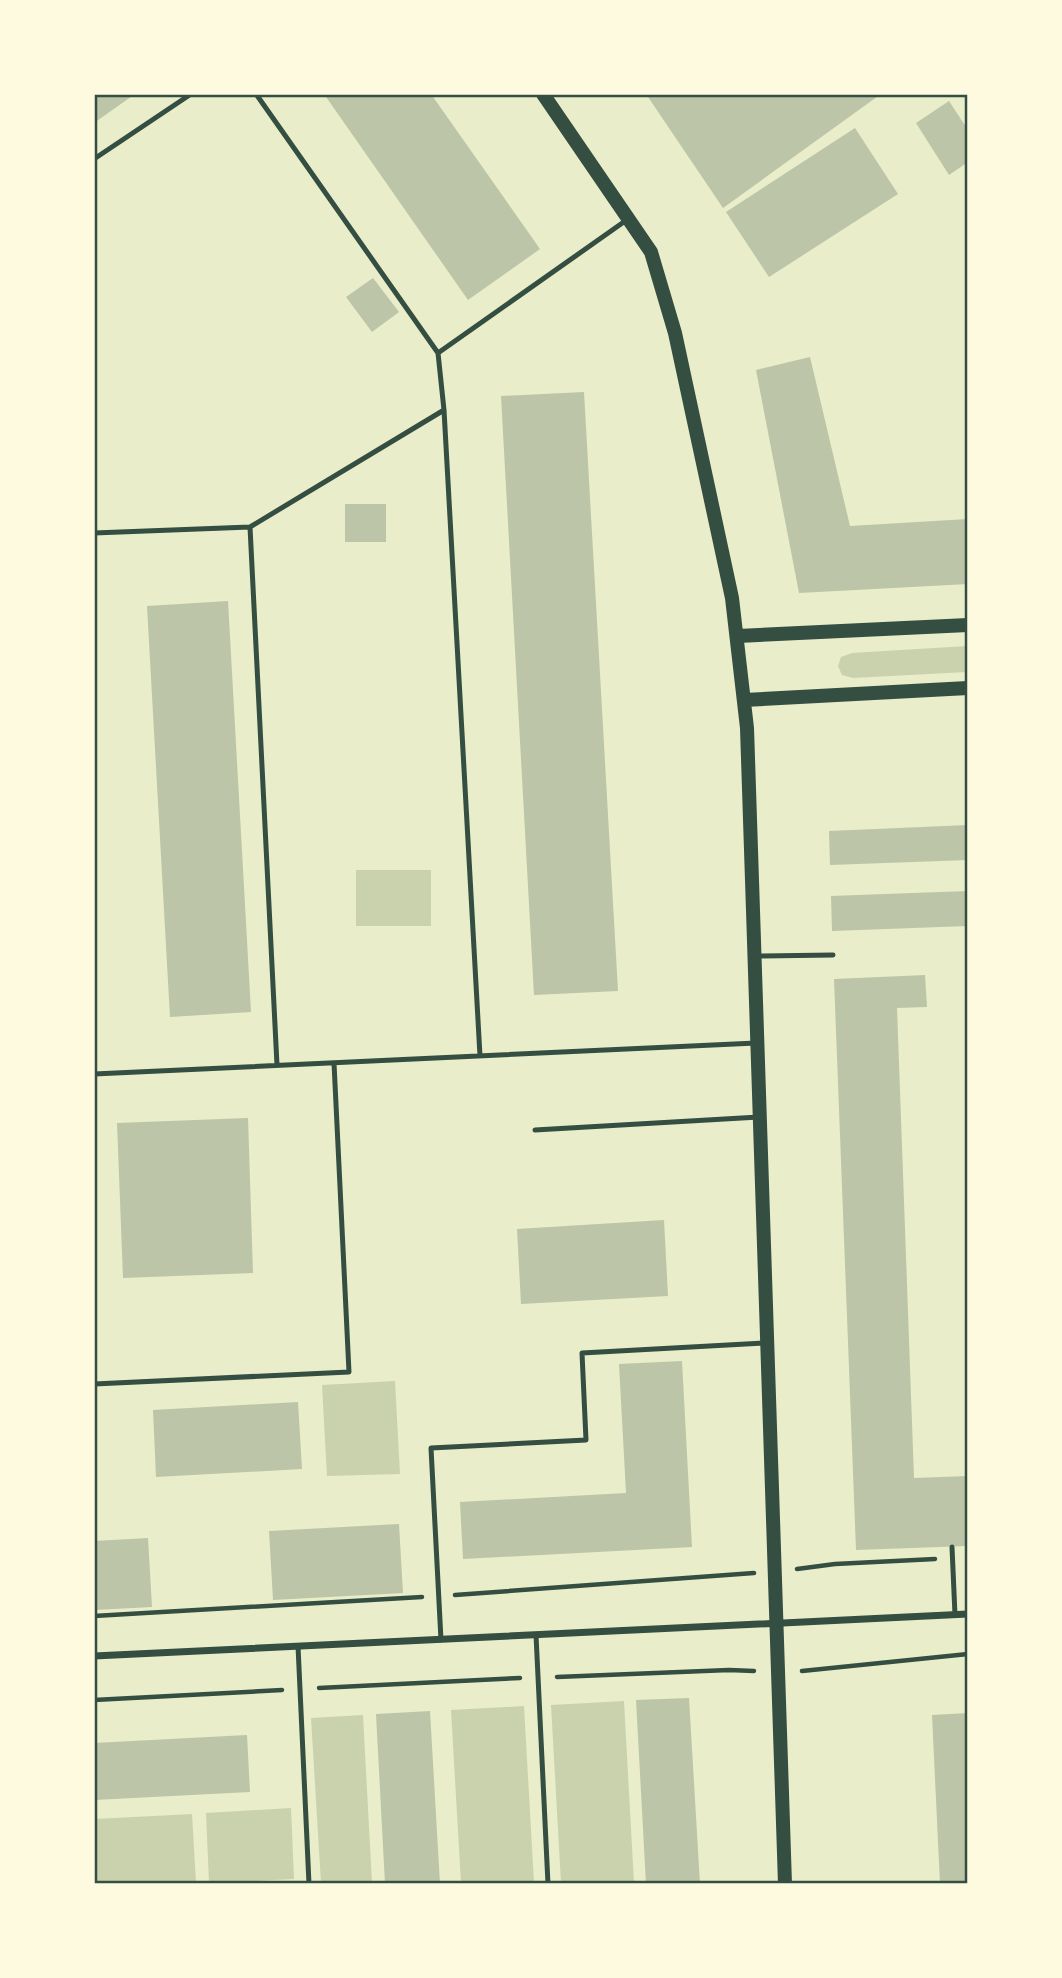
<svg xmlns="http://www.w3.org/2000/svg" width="1062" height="1978" font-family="Lato,sans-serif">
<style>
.green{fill:#cad2ad}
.building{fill:#bcc5a7}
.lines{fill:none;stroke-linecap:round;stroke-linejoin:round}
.path{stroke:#344e41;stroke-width:4.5}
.service{stroke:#344e41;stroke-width:5}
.minor{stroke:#344e41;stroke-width:7}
.secondary{stroke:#344e41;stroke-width:14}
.neatline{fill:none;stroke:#344e41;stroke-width:2.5}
</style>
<rect width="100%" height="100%" fill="#e9edc9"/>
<path class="green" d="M 967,646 L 967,672 L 853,678 L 842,675 L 838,666 L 841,657 L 852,653 Z
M 356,870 L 431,870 L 431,926 L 356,926 Z
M 395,1381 L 400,1474 L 327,1476 L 322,1385 Z
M 624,1701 L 634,1883 L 561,1883 L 551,1705 Z
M 524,1706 L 534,1883 L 461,1883 L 451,1710 Z
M 363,1715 L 372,1883 L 321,1883 L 311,1718 Z
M 291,1808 L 294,1879 L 209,1883 L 206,1813 Z
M 192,1814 L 196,1883 L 95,1883 L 95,1819 Z"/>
<path class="building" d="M 94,94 L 135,94 L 94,123 Z
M 324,94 L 431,94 L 540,249 L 468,300 Z
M 646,94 L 881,94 L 723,208 Z
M 949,101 L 968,130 L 968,162 L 949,175 L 916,123 Z
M 855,128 L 898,194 L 769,277 L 726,212 Z
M 373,278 L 399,312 L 372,332 L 346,297 Z
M 810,357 L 850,526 L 968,519 L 968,584 L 799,593 L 756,370 Z
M 584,392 L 618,991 L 534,995 L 501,396 Z
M 345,504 L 386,504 L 386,542 L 345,542 Z
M 228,601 L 251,1012 L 170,1017 L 147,606 Z
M 968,825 L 968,860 L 830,865 L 829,831 Z
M 968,891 L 968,926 L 832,931 L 831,896 Z
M 925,975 L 927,1007 L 897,1008 L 914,1478 L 968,1476 L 967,1546 L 856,1550 L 834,979 Z
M 248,1118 L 253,1273 L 123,1278 L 117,1123 Z
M 664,1220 L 668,1296 L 521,1304 L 517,1229 Z
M 682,1361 L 692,1547 L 463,1559 L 460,1502 L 626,1493 L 619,1364 Z
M 298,1402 L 302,1469 L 156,1477 L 153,1410 Z
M 399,1524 L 403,1593 L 273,1600 L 269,1531 Z
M 148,1538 L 152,1607 L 94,1610 L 94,1541 Z
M 689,1698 L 700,1884 L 646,1884 L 636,1700 Z
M 430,1711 L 440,1884 L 385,1884 L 376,1714 Z
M 968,1713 L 968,1884 L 940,1884 L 932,1715 Z
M 247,1735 L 250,1792 L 94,1800 L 94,1743 Z"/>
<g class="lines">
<path class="path" d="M 797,1569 L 835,1564 L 935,1559
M 455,1595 L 754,1573
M 94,1616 L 422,1597
M 802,1671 L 968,1654
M 557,1677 L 729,1670 L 754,1671
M 319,1688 L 520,1678
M 94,1700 L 282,1690"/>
<path class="service" d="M 256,94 L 438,353 L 628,219
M 94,159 L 191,94
M 438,353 L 444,410 L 480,1056
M 250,527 L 277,1065
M 94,533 L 250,527 L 444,410
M 756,956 L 833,955
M 94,1074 L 756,1043
M 535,1130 L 759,1117
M 94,1384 L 349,1372 L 334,1063
M 952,1547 L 955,1615
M 536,1635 L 548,1884
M 441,1640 L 431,1448 L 586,1440 L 582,1353 L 766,1343
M 298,1646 L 309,1884"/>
<path class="minor" d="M 94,1656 L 968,1614"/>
<path class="secondary" d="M 543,94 L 651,252 L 675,333 L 732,598 L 747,728 L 785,1884
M 738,636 L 968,625
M 744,700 L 968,688"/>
</g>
<rect width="1062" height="1978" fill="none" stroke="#fefae0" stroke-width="192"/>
<rect x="96" y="96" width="870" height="1786" class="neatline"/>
</svg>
